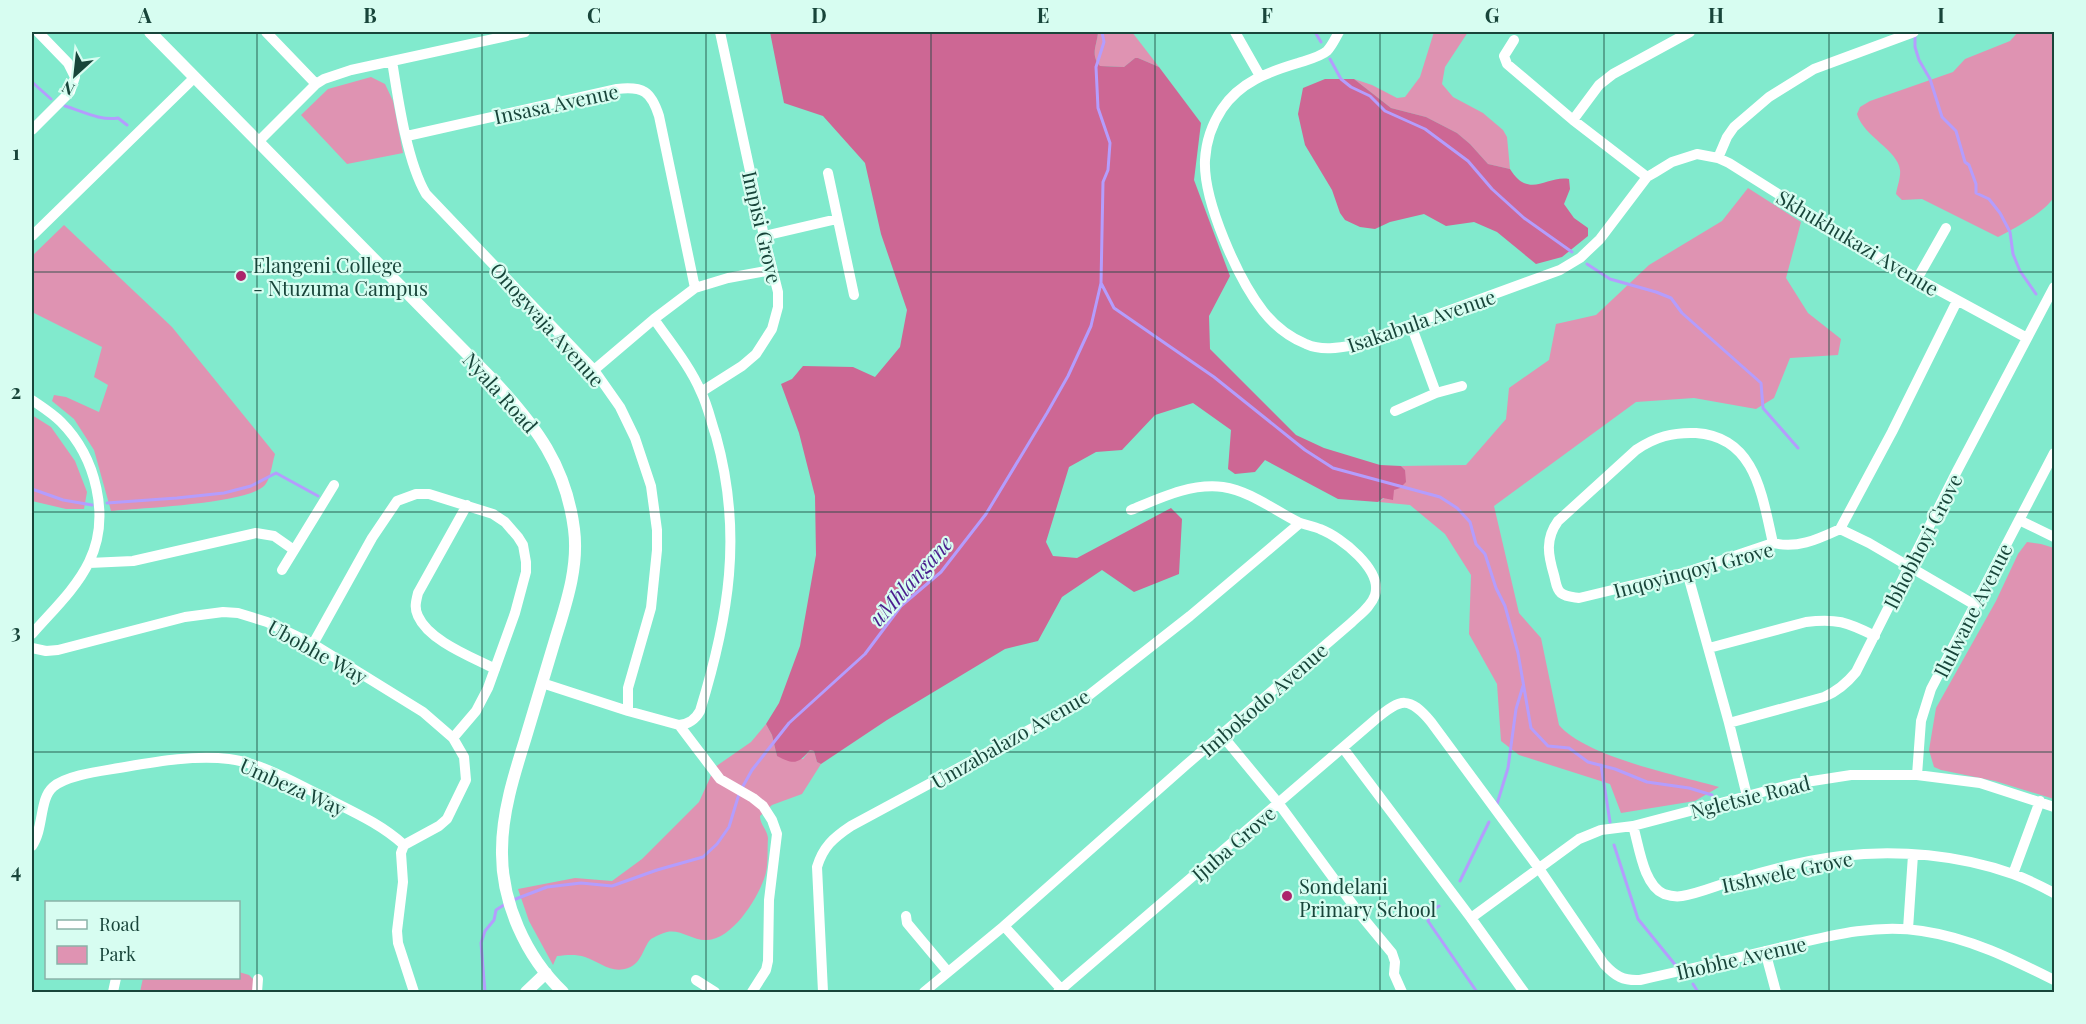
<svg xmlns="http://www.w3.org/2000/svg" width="2086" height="1024" font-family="'Playfair Display',serif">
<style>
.green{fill:#df93b2}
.forest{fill:#cd6794}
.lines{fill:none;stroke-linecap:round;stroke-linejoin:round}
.stream{stroke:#b49dfd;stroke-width:3}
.minor{stroke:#fff;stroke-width:10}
.tertiary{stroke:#fff;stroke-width:12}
.grid{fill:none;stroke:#18453a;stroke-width:1.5;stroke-opacity:0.55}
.poi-dot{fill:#ac256c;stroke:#d7fdf1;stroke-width:2}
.labels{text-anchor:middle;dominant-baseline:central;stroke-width:4.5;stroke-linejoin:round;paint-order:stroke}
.street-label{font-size:20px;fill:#18453a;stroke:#d7fdf1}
.poi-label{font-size:20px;fill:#18453a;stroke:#d7fdf1;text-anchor:start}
.water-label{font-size:21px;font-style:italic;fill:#4a1f8e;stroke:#d7fdf1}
.neatline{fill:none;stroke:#18453a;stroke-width:2}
.grid-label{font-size:20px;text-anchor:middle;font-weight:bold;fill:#18453a}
</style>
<rect width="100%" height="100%" fill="#81eacd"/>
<path class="green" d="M 1098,32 L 1132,32 L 1159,67 L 1138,58 L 1135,58 L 1124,67 L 1100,66 C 1090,54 1097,46 1098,32 Z
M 1434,32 L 1468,32 L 1445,67 L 1442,84 L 1453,97 L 1483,113 L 1503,130 L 1507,137 L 1510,169 L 1488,164 L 1470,144 L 1457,133 L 1426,117 L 1391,108 L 1354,79 L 1372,85 L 1397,98 L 1405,97 L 1420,77 Z
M 2018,32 L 2054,32 L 2054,197 C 2044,213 2015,228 1998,237 L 1922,199 L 1902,200 L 1896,194 C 1897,187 1901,177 1900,170 C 1898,150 1864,137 1857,114 L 1860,107 L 1870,101 L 1953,72 L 1965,59 L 2010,41 Z
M 371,77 L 385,84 L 393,101 L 403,153 L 347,164 L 301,115 L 328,89 Z
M 1748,188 L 1801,222 L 1786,278 L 1808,313 L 1841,339 L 1838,355 L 1790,358 L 1774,398 L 1756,409 L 1694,398 L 1636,402 L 1494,506 L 1519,613 L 1541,638 L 1559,725 C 1586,757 1677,775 1719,787 L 1695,801 L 1621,813 L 1610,784 L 1519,755 L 1501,741 L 1497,684 L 1469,634 L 1471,575 L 1445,534 L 1410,505 L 1379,502 L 1394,490 L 1405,470 L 1401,466 L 1466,465 L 1506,419 L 1509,388 L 1549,360 L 1556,324 L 1596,315 L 1649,265 L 1722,221 Z
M 64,225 L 172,327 L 275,454 C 272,463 271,478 265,485 C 249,504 139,508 111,511 L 94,450 L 74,419 L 52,401 L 54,395 L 66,397 L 99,412 L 108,385 L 94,377 L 102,347 L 32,312 L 32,256 Z
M 32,415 L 51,427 L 75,461 L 87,492 L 84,509 L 66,509 L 32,501 Z
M 2027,542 L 2041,544 L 2054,548 L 2054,799 L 1995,781 L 1941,770 L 1934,767 L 1929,750 L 1936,708 L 1996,601 L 2018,554 Z
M 766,724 L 772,735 L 777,756 L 803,759 L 810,750 L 814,751 L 817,762 L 821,764 L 802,794 L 772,805 L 760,816 C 760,825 767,829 768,838 C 767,850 769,867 764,879 C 756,901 732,939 707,940 C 693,941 681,929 667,932 C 663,933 653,937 650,940 C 643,948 642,963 628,968 C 611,974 600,962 585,957 C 576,954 567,955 557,956 L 553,965 L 529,921 L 518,889 L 575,878 L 612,881 L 642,859 L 699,802 L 715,767 L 751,742 Z
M 239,972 L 249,975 L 255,981 L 254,992 L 140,992 L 143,978 L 238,978 Z"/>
<path class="forest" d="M 770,32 L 1098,32 C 1097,46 1090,54 1100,66 L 1124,67 L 1135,58 L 1138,58 L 1159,67 L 1201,123 L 1194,180 L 1230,276 L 1209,316 L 1210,349 L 1296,435 L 1324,448 L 1380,465 L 1401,466 L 1405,470 L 1406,482 L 1400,488 L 1394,490 L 1393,500 L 1383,498 L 1378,502 L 1338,499 L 1265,460 L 1255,472 L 1235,474 L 1228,469 L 1231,430 L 1193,403 L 1155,415 L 1122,450 L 1096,452 L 1069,467 L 1046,542 L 1053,556 L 1077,558 L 1171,508 L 1182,519 L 1179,574 L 1134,592 L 1102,570 L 1062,597 L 1038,641 L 1005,649 L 887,720 L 821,764 L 817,762 L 814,751 L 810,750 C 798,764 794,765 777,756 L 772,735 L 766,724 L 779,703 L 800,646 L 816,555 L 815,496 L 799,433 L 781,384 L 792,379 L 803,366 L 853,367 L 875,377 L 900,347 L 907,310 L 881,234 L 865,163 L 823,116 L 784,103 Z
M 1325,79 L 1354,79 L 1391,108 L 1426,117 L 1457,133 L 1470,144 L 1488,164 L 1510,169 C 1529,200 1547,175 1569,179 L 1570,189 L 1564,204 L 1574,218 L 1588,228 L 1588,236 L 1562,257 L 1536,264 L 1497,232 L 1474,222 L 1446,226 L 1424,214 L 1390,222 L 1375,229 L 1360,227 L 1345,220 L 1340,213 L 1332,190 L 1305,145 L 1298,114 L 1303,88 Z"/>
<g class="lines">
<path class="stream" d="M 1315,32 L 1321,42
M 1915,37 L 1915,47 L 1919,60 L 1930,79 L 1942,117 L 1956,131 L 1965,162 L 1969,165 L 1976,184 L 1976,193 L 1989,199 L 2000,213 L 2010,232 L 2013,254 L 2020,271 L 2036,294
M 1330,59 L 1341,79 L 1351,87 L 1370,96 L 1385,111 L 1425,129 L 1468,161 L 1492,189 L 1524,218 L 1572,252
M 32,82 L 51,99
M 65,106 C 82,111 100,121 118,118 L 127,125
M 1587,264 L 1610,279 L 1656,292 L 1671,298 L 1682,313 L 1761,383 L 1763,408 L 1798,448
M 1101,283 L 1114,308 L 1214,377 L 1305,450 L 1333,468 L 1440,497 L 1457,508 L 1470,522 L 1476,544 L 1485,554 L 1496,588 L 1505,606 L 1518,653 L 1531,728 L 1548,746 L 1569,748 L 1588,762 L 1615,769 L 1647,782 L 1689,788 L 1712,795
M 32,489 L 63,500 L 92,505
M 107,503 L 177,498 L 224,493 L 251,486 L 276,473 L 318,496
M 1601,765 L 1610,822
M 742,788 L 752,770 L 789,723 L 865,654 L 901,606 L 941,572 L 986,514 L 1047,413 L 1068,376 L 1091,326 L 1101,283 L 1103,182 L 1108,170 L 1110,143 L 1098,108 L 1096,67 L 1104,42 L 1102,32
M 1497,804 L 1508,768 L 1516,709 L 1523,686
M 1614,845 L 1638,919 L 1677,967
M 1460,881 L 1489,822
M 513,900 L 547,887 L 581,883 L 612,886 L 657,870 L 703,857 L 717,844 L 729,827 L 739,794
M 1439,906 L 1431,911 L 1428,921 L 1477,992
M 1693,984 L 1698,992
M 485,992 L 481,943 L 485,931 L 494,920 L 496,910 L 507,903"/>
<path class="minor" d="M 266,32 L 316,84
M 1235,32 L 1260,76
M 1339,32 C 1336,37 1332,46 1327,51 C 1320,57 1307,60 1298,63 C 1268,72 1240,82 1222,109 C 1212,124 1206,142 1205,160 C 1203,201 1238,279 1263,311 C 1274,325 1289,337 1306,344 C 1321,351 1339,348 1355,345 L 1560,270 L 1580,258 L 1600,239 L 1647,177 L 1654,173 L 1672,162 L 1697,154 L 1718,158 L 1729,163 L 1883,260 L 2027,338
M 1514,40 L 1504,56 L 1507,64 L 1573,120 L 1647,177
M 392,61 C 398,99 407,162 426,194 L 594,370 L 620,407 L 635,438 L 651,486 L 657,530 L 657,550 L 651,608 L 628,688 L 628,711
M 1573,120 L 1599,85 L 1613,74 L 1690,32
M 32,130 L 70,92 L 75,77 L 68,63 L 38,32
M 407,136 L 617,89 C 643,86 651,91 659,116 L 695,288
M 259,141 L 316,84 L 324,79 L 351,70 L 525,32
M 1718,158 L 1727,137 L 1734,127 L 1769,97 L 1814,69 L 1914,32
M 828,173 L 854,295
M 32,236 L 194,78
M 764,236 L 837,219
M 1917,279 L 1946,228
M 1411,325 L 1436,393
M 594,370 L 654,319 L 695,288 L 728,278 L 772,270
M 701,392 L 742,366 L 756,354 L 772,329 L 778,307 L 778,292 L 764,236 L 720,32
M 32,400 C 42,407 52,413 61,422 C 96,457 111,517 89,562 C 76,589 51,612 32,634
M 1395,411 L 1436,393 L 1462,386
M 467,505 L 418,593 C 416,601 414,608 418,616 C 429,641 472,657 495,669
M 2019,520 L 2054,537
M 1840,529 L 1892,432 L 1957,301
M 1773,543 C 1762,496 1756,437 1696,433 C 1673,432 1655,437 1636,450 L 1558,521 C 1545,539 1548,555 1554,575 C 1556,582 1556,589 1561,593 C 1566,597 1573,597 1579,598 L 1687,572 L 1773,543 C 1798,549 1818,539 1840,529 L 1869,543 L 1975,605
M 89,563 L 133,561 L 256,533 L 274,536 L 294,550
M 282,570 L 334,485
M 1687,572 L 1729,723 L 1747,796
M 313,644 L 372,538 L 397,501 L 416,494 L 429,494 L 493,514 L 505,522 L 518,537 L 523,545 L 526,562 L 526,572 L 515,613 L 488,688 L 476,711 L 453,738
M 32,648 L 46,651 L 58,650 L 185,617 L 223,612 L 238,613 L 267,622 L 313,644 L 423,712 L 453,738 L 464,757 L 466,780 L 447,819 L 439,826 L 404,845
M 1709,648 L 1806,622 C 1836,618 1847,622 1875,636
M 542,683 L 628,711 L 679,725 C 689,724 695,720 700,711 C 729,617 743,533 716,436 C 711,422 708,406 701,392 C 690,366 670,342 654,319
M 1729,723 L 1824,697 C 1838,691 1847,683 1856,672 L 1957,471 L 2054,287
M 679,725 L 720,779 L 753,798 L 763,806 L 772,820 L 777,834 L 769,900 L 768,961 L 766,970 L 752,992
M 1221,734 L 1279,804 L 1359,913 L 1392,953 L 1395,962 L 1394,974 L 1402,992
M 1343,748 L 1471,918 L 1524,992
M 1917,775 L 1921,721 L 1931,689 L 2054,453
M 1633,826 C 1639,845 1643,885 1664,894 C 1670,896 1676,897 1682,896 C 1701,893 1720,884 1739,879 C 1772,869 1807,860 1841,856 C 1897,849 1960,855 2013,874 C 2027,879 2041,886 2054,893
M 404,845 L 401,853 L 403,882 L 397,931 L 398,943 L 414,992
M 32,846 C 44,829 39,799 53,787 C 67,775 102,771 119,768 C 155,762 192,755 229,759 C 261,763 293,782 322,796 C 351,811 380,823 404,845
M 2013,874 L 2040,801
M 906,916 L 907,923 L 948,972
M 1471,918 L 1579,839 L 1601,830 L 1633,826 L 1793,784 L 1851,775 L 1917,775 L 1980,783 L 2054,807
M 1004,926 L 1062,990
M 1908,929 L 1913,855
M 1765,951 L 1776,992
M 696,980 L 715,992
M 113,992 L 116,978
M 257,992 L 258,979
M 823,992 L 817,867 C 823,847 833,838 851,826 L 1079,703 L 1190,616 L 1300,523
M 924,992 L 1004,926 L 1186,765 L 1351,623 C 1359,615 1371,607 1375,595 C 1383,570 1341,537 1320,529 C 1313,526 1305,525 1298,522 C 1274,510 1250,491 1223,487 C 1190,483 1160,498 1131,510
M 1058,992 L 1376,719 C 1401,698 1409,696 1431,722 L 1538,867 L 1604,964 C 1615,976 1623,981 1640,980 C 1686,970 1732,959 1778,948 C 1825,937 1874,923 1922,931 C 1970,938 2012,959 2054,980"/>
<path class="tertiary" d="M 150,32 L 494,381 C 536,426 566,466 574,529 C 579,567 566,604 555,640 C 545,673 535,706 525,740 C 514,775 502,813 502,850 C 501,902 526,957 563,992
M 526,992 L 546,973"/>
</g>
<path class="grid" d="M 257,32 L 257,992M 482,32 L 482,992M 706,32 L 706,992M 931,32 L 931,992M 1155,32 L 1155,992M 1380,32 L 1380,992M 1604,32 L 1604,992M 1829,32 L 1829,992M 32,272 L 2054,272M 32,512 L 2054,512M 32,752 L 2054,752"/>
<g class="poi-dot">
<circle cx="241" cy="276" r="6"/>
<circle cx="1287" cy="896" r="6"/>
</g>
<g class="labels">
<g class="street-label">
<text transform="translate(556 103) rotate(-12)">Insasa Avenue</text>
<text transform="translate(763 227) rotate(77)">Impisi Grove</text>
<text transform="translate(1858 242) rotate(31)">Skhukhukazi Avenue</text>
<text transform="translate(1421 320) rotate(-19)">Isakabula Avenue</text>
<text transform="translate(548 324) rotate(48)">Onogwaja Avenue</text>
<text transform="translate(501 392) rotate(48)">Nyala Road</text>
<text transform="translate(1922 541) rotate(-63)">Ibhobhoyi Grove</text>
<text transform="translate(1693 569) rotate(-15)">Inqoyinqoyi Grove</text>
<text transform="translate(1972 610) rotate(-63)">Ilulwane Avenue</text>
<text transform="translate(318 651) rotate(29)">Ubobhe Way</text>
<text transform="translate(1263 699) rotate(-41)">Imbokodo Avenue</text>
<text transform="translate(1010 738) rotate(-30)">Umzabalazo Avenue</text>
<text transform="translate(293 786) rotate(24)">Umbeza Way</text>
<text transform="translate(1750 796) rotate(-14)">Ngletsie Road</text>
<text transform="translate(1233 843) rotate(-41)">Ijuba Grove</text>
<text transform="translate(1787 871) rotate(-12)">Itshwele Grove</text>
<text transform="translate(1741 957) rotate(-13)">Ihobhe Avenue</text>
</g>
<g class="poi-label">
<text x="253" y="264">Elangeni College<tspan x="253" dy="23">- Ntuzuma Campus</tspan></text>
<text x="1299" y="885">Sondelani<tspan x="1299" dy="23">Primary School</tspan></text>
</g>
<g class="water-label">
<text transform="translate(910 580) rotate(-48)">uMhlangane</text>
</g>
</g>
<rect width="2086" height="1024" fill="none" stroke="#d7fdf1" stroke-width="66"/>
<rect x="45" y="901" width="195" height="78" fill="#d7fdf1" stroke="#8bb3a8" stroke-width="1.5"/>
<rect x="57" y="920" width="30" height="9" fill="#ffffff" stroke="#8bb3a8" stroke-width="1.5"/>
<text x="99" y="931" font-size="18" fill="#18453a">Road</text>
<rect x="57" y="946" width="30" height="18" fill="#df93b2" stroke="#8bb3a8" stroke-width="1.5"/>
<text x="99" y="961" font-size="18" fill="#18453a">Park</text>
<g transform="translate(75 75) rotate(207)" stroke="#d7fdf1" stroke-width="4.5" paint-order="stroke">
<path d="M0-4.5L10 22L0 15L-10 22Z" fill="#18453a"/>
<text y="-9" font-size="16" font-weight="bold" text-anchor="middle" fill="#18453a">N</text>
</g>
<rect x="33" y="33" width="2020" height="958" class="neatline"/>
<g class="grid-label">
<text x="145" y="23">A</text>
<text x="370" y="23">B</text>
<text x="594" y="23">C</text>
<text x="819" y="23">D</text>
<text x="1043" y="23">E</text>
<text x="1267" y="23">F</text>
<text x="1492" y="23">G</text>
<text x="1716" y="23">H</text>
<text x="1941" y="23">I</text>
<text x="16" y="160">1</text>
<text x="16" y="399">2</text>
<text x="16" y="639">3</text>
<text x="16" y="878">4</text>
</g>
</svg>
